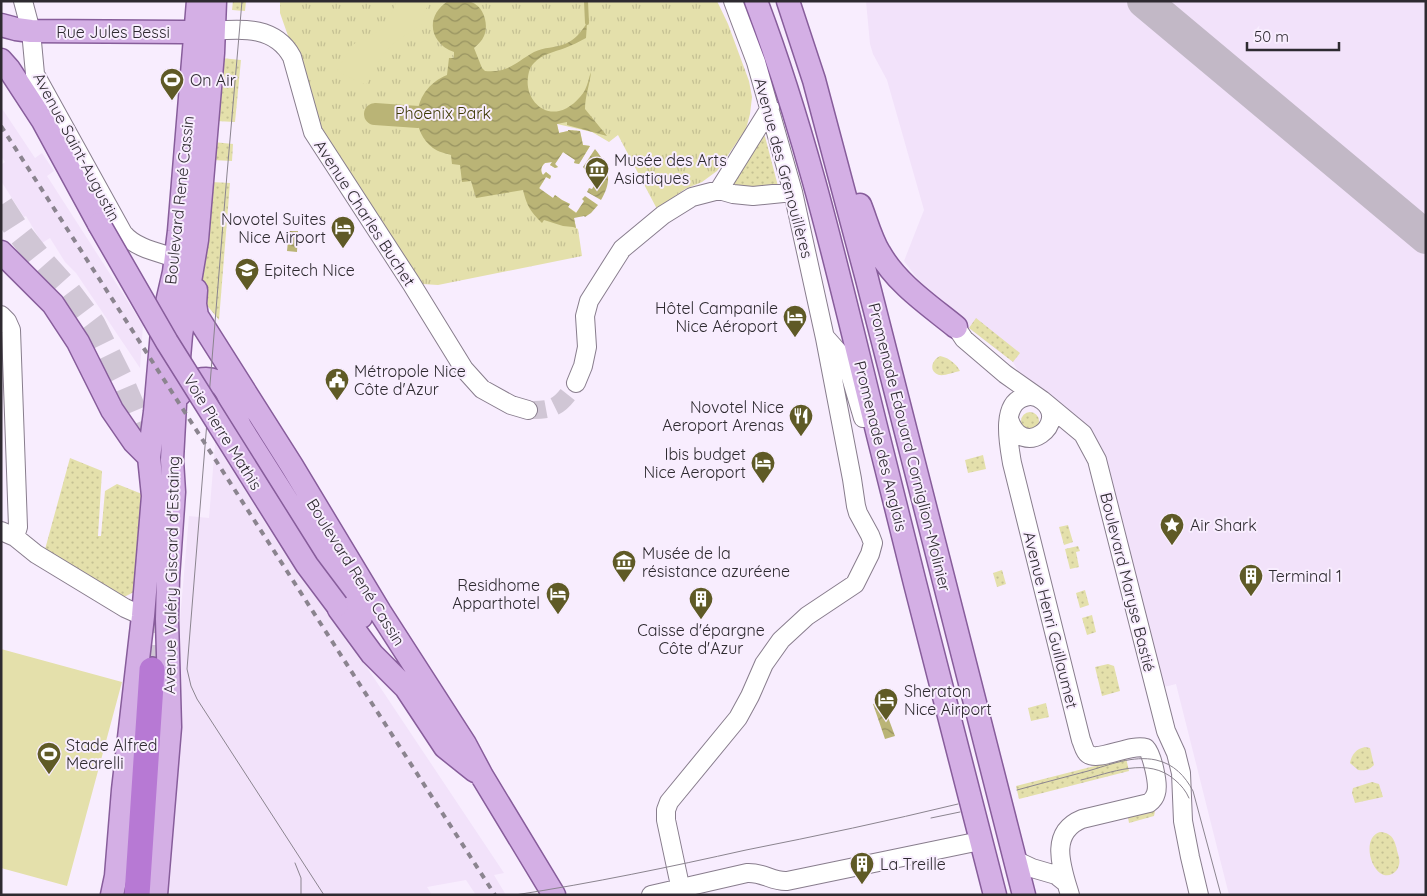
<svg xmlns="http://www.w3.org/2000/svg" width="1427" height="896" font-family="Quicksand,sans-serif">
<style>
.built{fill:#f2e2fa}
.grass{fill:url(#grass-dots)}
.park{fill:url(#park-tufts)}
.pitch{fill:#e4e0ab}
.water{fill:url(#water-waves)}
.lines{fill:none;stroke-linecap:round;stroke-linejoin:round}
.stream{stroke:#bab476;stroke-width:4}
.river{stroke:#bab476;stroke-width:22}
.taxiway{stroke:#c2b8c6;stroke-width:34}
.minor-tunnel{stroke:#d0c6d5;stroke-width:18;stroke-dasharray:18 9;stroke-linecap:butt}
.highway-tunnel{stroke:#d0c6d5;stroke-width:25;stroke-dasharray:25 12;stroke-linecap:butt}
.minor-casing{stroke:#887d8d;stroke-width:20}
.major-casing{stroke:#875d9b;stroke-width:25}
.highway-casing{stroke:#875d9b;stroke-width:28}
.minor{stroke:#fff;stroke-width:18}
.major{stroke:#d4afe5;stroke-width:22}
.highway{stroke:#b779d4;stroke-width:25}
.tram{stroke:#8b848f;stroke-width:1}
.rail{stroke:#8b848f;stroke-width:4;stroke-dasharray:6 6;stroke-linecap:butt}
.major-bridge-casing{stroke:#875d9b;stroke-width:25;stroke-linecap:butt}
.major-bridge{stroke:#d4afe5;stroke-width:22}
.labels{text-anchor:middle;dominant-baseline:central;stroke-width:4;stroke-linejoin:round;paint-order:stroke}
.street-label{font-size:16px;fill:#2e2a30;stroke:#f8edfe}
.poi-label{font-size:16px;fill:#2e2a30;stroke:#f8edfe;text-anchor:start}
.park-label{font-size:16px;fill:#3e3905;stroke:#f8edfe}
</style>
<defs>
<pattern id="grass-dots" width="8" height="8" patternUnits="userSpaceOnUse" patternTransform="scale(1.25)"><rect width="8" height="8" fill="#e4e0ab"/><path d="M2 2h.1M6 6h.1" fill="none" stroke="#c4c093" stroke-width="1.8" stroke-linecap="round"/></pattern>
<pattern id="park-tufts" width="24" height="20" patternUnits="userSpaceOnUse" patternTransform="scale(1.25)"><rect width="24" height="20" fill="#e4e0ab"/><path d="M3 7l-1-3M5 7V3M7 7l1-3M15 17l-1-3M17 17v-4M19 17l1-3" fill="none" stroke="#c4c093"/></pattern>
<pattern id="water-waves" width="16" height="10" patternUnits="userSpaceOnUse" patternTransform="scale(1.25)"><rect width="16" height="10" fill="#bab476"/><path d="M0 5q4-4 8 0t8 0" fill="none" stroke="#989361"/></pattern>
</defs>
<rect width="100%" height="100%" fill="#f8edfe"/>
<path class="built" d="M 866,1 L 1426,1 L 1426,895 L 1229,895 L 1176,684 L 1160,688 L 1095,441 L 1020,375 L 1013,362 L 969,328 L 954,327 L 904,261 L 924,210 L 887,80 L 873,54 L 870,44 Z
M 1,107 L 35,158 L 42,153 L 54,171 L 47,176 L 143,325 L 140,368 L 76,273 L 65,262 L 50,238 L 42,243 L 26,216 L 24,217 L 1,181 L 1,165 L 5,162 L 1,156 Z
M 216,433 L 344,633 L 504,873 L 494,875 L 506,895 L 476,895 L 466,880 L 427,887 L 432,895 L 161,895 L 176,666 L 189,516 L 209,518 Z"/>
<path class="grass" d="M 233,1 L 246,1 L 245,11 L 232,10 Z
M 221,58 L 241,60 L 235,122 L 216,121 Z
M 763,129 L 778,186 L 774,188 L 730,187 Z
M 213,142 L 233,144 L 232,161 L 212,160 Z
M 211,182 L 230,183 L 219,320 L 201,298 Z
M 976,318 L 1020,353 L 1013,362 L 969,328 Z
M 940,356 C 947,357 957,364 960,371 C 954,372 945,376 939,375 C 928,371 932,360 940,356 Z
M1021 421a9 9 0 1 1 18 0a9 9 0 1 1-18 0Z
M 983,455 L 986,469 L 968,473 L 965,460 Z
M 70,458 L 102,471 L 98,536 L 101,536 L 105,491 L 117,484 L 142,494 L 134,592 L 122,598 L 44,553 Z
M 1068,525 L 1073,542 L 1064,545 L 1059,527 Z
M 1078,546 L 1080,551 L 1076,552 L 1079,567 L 1070,569 L 1065,549 Z
M 1002,570 L 1006,584 L 997,587 L 993,573 Z
M 1085,590 L 1089,605 L 1080,608 L 1076,593 Z
M 1092,615 L 1096,632 L 1087,635 L 1082,618 Z
M 1108,664 L 1114,666 L 1120,691 L 1102,696 L 1095,667 Z
M 1046,703 L 1049,717 L 1031,721 L 1028,708 Z
M 1365,747 L 1370,748 L 1374,765 C 1369,770 1365,771 1358,770 L 1350,763 C 1352,754 1356,749 1365,747 Z
M 1126,758 L 1129,771 L 1019,799 L 1016,786 Z
M 1372,782 L 1379,784 L 1383,797 L 1355,803 L 1352,793 L 1353,788 Z
M 1153,806 L 1155,811 L 1154,816 L 1129,823 L 1127,812 Z
M 1380,832 C 1394,833 1395,842 1398,854 C 1399,857 1400,861 1399,865 C 1398,869 1396,872 1392,874 C 1373,883 1359,838 1380,832 Z"/>
<path class="park" d="M 280,1 L 717,1 L 728,24 L 749,81 L 752,97 L 750,114 L 746,129 L 717,171 L 702,182 L 685,189 L 657,209 L 618,135 L 609,142 L 592,132 L 557,124 L 559,133 L 568,131 L 568,130 L 580,131 L 583,145 L 590,146 L 579,164 L 574,163 L 575,160 L 563,152 L 555,164 L 558,167 L 555,168 L 550,165 L 552,162 L 545,163 C 541,166 540,171 543,175 L 546,172 L 551,176 L 550,179 L 546,177 L 539,189 L 553,198 L 555,195 L 562,200 L 570,204 L 568,207 L 577,213 L 574,218 L 576,228 L 578,229 L 582,256 L 438,285 L 422,284 L 383,228 L 319,124 L 280,13 Z"/>
<path class="pitch" d="M 397,1 L 431,1 L 424,12 L 423,23 L 392,45 L 382,56 L 366,85 L 337,71 L 352,45 L 384,28 Z
M 1,649 L 122,682 L 67,886 L 1,868 Z"/>
<path class="water" d="M 448,1 C 455,1 465,0 471,2 C 484,6 489,25 484,36 C 482,41 478,44 474,48 L 482,68 L 485,71 C 509,73 516,62 534,52 C 544,47 555,48 565,44 C 575,40 581,32 587,23 L 586,38 C 579,42 572,45 565,48 C 554,52 542,54 534,63 C 530,67 529,71 528,77 C 525,95 539,115 559,111 C 569,109 580,99 585,90 C 588,84 589,77 591,72 C 590,84 585,96 585,109 L 607,136 L 567,125 L 567,122 L 557,124 L 559,133 L 568,131 L 568,130 L 580,131 L 583,145 L 590,146 L 579,164 L 574,163 L 575,160 L 563,152 L 555,164 L 558,167 L 555,168 L 550,165 L 552,162 L 545,163 C 541,166 540,171 543,175 L 546,172 L 551,176 L 550,179 L 546,177 L 539,188 L 553,198 L 555,195 L 562,200 L 570,204 L 568,207 L 576,213 L 584,201 L 582,199 L 585,196 L 598,205 L 591,213 L 585,217 L 584,216 L 574,218 L 576,228 L 573,227 L 563,226 L 544,220 L 542,223 C 530,211 527,206 523,190 L 476,198 L 471,181 L 462,182 L 460,165 L 452,164 L 451,155 C 445,153 438,152 433,148 C 406,127 416,87 447,75 L 449,58 L 454,58 L 454,52 C 429,43 425,16 448,1 Z
M 595,149 C 609,166 613,180 601,200 L 587,192 L 589,188 L 592,189 L 600,176 L 589,168 L 586,171 L 583,167 Z
M 289,231 L 298,231 L 297,252 L 287,251 Z
M 882,701 L 895,736 L 885,739 L 873,704 Z"/>
<g class="lines">
<path class="stream" d="M 586,1 L 587,23"/>
<path class="river" d="M 375,114 L 418,117"/>
<path class="taxiway" d="M 1144,1 L 1426,237"/>
<path class="minor-tunnel" d="M 528,410 C 556,411 561,405 576,383"/>
<path class="highway-tunnel" d="M 1,205 L 17,230 L 39,258 L 65,287 L 93,324 L 121,380 L 144,434 L 153,461
M 152,670 L 158,575"/>
<defs>
<path id="minor" d="M 23,1 L 31,31 L 35,74 L 123,233 C 135,248 157,252 176,258
M 214,31 C 243,28 276,27 292,57 L 313,132 L 411,283 L 464,369 L 482,389 L 511,405 L 528,410
M 719,190 L 770,108
M 1,315 L 7,321 L 11,330 L 18,527 L 15,537
M 956,327 L 964,339 L 1005,374 L 1042,400 L 1083,434 L 1097,460 L 1166,731 L 1176,753 L 1181,773 L 1183,821 L 1190,857 L 1199,895
M 826,338 L 841,355 L 850,374 L 863,418
M 576,383 L 583,366 L 587,347 L 585,316 L 589,301 L 622,249 L 663,215 L 692,197 L 719,190 L 733,194 L 753,196 L 793,192
M 1009,419 C 1022,461 1070,423 1043,401 C 1038,397 1031,395 1025,397 C 1000,403 1009,445 1012,463 L 1081,740 C 1083,744 1084,751 1088,754 C 1099,762 1131,743 1146,748 C 1152,754 1159,784 1156,793 C 1155,797 1153,800 1149,803 L 1082,819 C 1048,833 1062,868 1070,895
M 1,531 L 15,537 L 36,554 L 125,608 L 143,616
M 1015,860 L 1032,868 L 1056,875 L 1066,883
M 651,895 L 747,873 C 763,872 773,882 787,881 L 980,841
M 682,895 L 666,820 L 666,810 L 669,802 L 738,718 L 750,696 L 764,664 L 781,640 L 807,616 L 855,584 L 870,554 L 873,543 L 870,535 L 858,513 L 856,506 L 852,479 L 825,338 L 793,192 L 756,62 L 733,1"/>
<path id="major" d="M 756,1 C 809,141 841,286 877,431 C 915,586 955,740 995,895
M 788,1 L 814,80 L 867,279 L 1024,895
M 1,25 L 16,29 L 31,31 L 182,32 L 210,31
M 1,60 L 9,69 L 43,121 L 99,224
M 860,205 C 866,220 871,239 879,252 C 897,284 929,305 956,327
M 1,252 L 53,304 L 78,342 L 112,410 L 134,442 L 149,457
M 196,290 L 195,304 L 197,316 L 292,466 L 380,612 L 465,744 L 482,776 L 554,895
M 180,394 C 184,387 191,381 198,380 C 231,373 230,408 241,428 L 361,617
M 339,609 L 372,654 L 406,688 L 445,747 L 475,771
M 112,895 L 116,876 L 123,790 L 143,616 L 153,496 L 149,457 L 155,412 L 163,320 L 174,272 L 179,231 L 198,1
M 156,895 L 170,727 L 167,619 L 168,578 L 174,492 L 172,460 L 175,404 L 181,335 L 197,240 L 213,53 L 215,1"/>
<path id="highway" d="M 137,895 L 152,670"/>
</defs>
<use href="#minor" class="minor-casing"/>
<use href="#major" class="major-casing"/>
<use href="#highway" class="highway-casing"/>
<use href="#minor" class="minor"/>
<use href="#major" class="major"/>
<use href="#highway" class="highway"/>
<path class="tram" d="M 242,1 L 227,174 L 187,669 L 191,686 L 197,699 L 324,895
M 1081,780 C 1111,773 1148,756 1175,780 C 1181,785 1186,791 1189,798
M 1017,790 C 1040,784 1064,777 1088,771 C 1109,765 1133,755 1156,760 C 1174,764 1185,776 1193,791 L 1221,895
M 931,818 L 960,812
M 295,863 L 301,878 L 301,895
M 515,895 C 593,883 670,867 746,850 C 817,836 888,821 958,804"/>
<path class="rail" d="M 1,126 L 495,895"/>
<defs>
<path id="major-bridge" d="M 99,224 L 167,342 L 307,565 L 337,605"/>
</defs>
<use href="#major-bridge" class="major-bridge-casing"/>
<use href="#major-bridge" class="major-bridge"/>
</g>
<defs>
<symbol id="stadium-pin" viewBox="-11 -11 22 30"><path d="M0 17L-7.5 6A9.5 9.5 0 1 1 7.5 6Z" fill="#5f5a26" stroke="#f8edfe"/><path d="M0-5a6.5 5 0 1 0 0 10a6.5 5 0 1 0 0-10ZM-3.5-1.8h7v3.6h-7Z" fill="#fff"/></symbol>
<symbol id="museum-pin" viewBox="-11 -11 22 30"><path d="M0 17L-7.5 6A9.5 9.5 0 1 1 7.5 6Z" fill="#5f5a26" stroke="#f8edfe"/><path d="M0-6L6-3V-2H-6V-3ZM-5-1h2V3h-2ZM-1-1h2V3h-2ZM3-1h2V3H3ZM-6 4H6V6H-6Z" fill="#fff"/></symbol>
<symbol id="hotel-pin" viewBox="-11 -11 22 30"><path d="M0 17L-7.5 6A9.5 9.5 0 1 1 7.5 6Z" fill="#5f5a26" stroke="#f8edfe"/><path d="M-6-4.5h1.5V1H6V5H4.5V3h-9V5H-6ZM-4 0a1.8 1.8 0 1 1 3.6 0ZM.5 0V-2.5h3Q6-2.5 6 0Z" fill="#fff"/></symbol>
<symbol id="university-pin" viewBox="-11 -11 22 30"><path d="M0 17L-7.5 6A9.5 9.5 0 1 1 7.5 6Z" fill="#5f5a26" stroke="#f8edfe"/><path d="M0-5L7-2L0 1L-7-2ZM-4 1L0 2.5L4 1V4Q0 6-4 4Z" fill="#fff"/></symbol>
<symbol id="civic-pin" viewBox="-11 -11 22 30"><path d="M0 17L-7.5 6A9.5 9.5 0 1 1 7.5 6Z" fill="#5f5a26" stroke="#f8edfe"/><path d="M-.6-6.5H3V-4.5H.6V-3L4-1V1h2V6H-6V1h2V-1L-.6-3ZM-1.2 2.5V6h2.4V2.5Z" fill="#fff"/></symbol>
<symbol id="restaurant-pin" viewBox="-11 -11 22 30"><path d="M0 17L-7.5 6A9.5 9.5 0 1 1 7.5 6Z" fill="#5f5a26" stroke="#f8edfe"/><path d="M-5-6h1v4h1v-4h1v4h1v-4h1v5L-1.5 .5V6h-2V.5L-5-1ZM5-6V6H3V1.5H1.5Q1.5-4 5-6Z" fill="#fff"/></symbol>
<symbol id="sight-pin" viewBox="-11 -11 22 30"><path d="M0 17L-7.5 6A9.5 9.5 0 1 1 7.5 6Z" fill="#5f5a26" stroke="#f8edfe"/><path d="M0-6L1.8-2.2L6-1.7L2.9 1.2L3.7 5.4L0 3.3L-3.7 5.4L-2.9 1.2L-6-1.7L-1.8-2.2Z" fill="#fff"/></symbol>
<symbol id="building-pin" viewBox="-11 -11 22 30"><path d="M0 17L-7.5 6A9.5 9.5 0 1 1 7.5 6Z" fill="#5f5a26" stroke="#f8edfe"/><path d="M-4-6H4V6H1V3H-1V6H-4ZM-2.5-4.3h1.7v1.8h-1.7ZM.8-4.3h1.7v1.8H.8ZM-2.5-1h1.7V.8h-1.7ZM.8-1h1.7V.8H.8Z" fill="#fff"/></symbol>
</defs>
<g fill-rule="evenodd">
<use href="#stadium-pin" x="158" y="66" width="28" height="38"/>
<use href="#museum-pin" x="583" y="155" width="28" height="38"/>
<use href="#hotel-pin" x="329" y="214" width="28" height="38"/>
<use href="#university-pin" x="233" y="256" width="28" height="38"/>
<use href="#hotel-pin" x="781" y="303" width="28" height="38"/>
<use href="#civic-pin" x="323" y="366" width="28" height="38"/>
<use href="#restaurant-pin" x="787" y="402" width="28" height="38"/>
<use href="#hotel-pin" x="749" y="449" width="28" height="38"/>
<use href="#sight-pin" x="1158" y="511" width="28" height="38"/>
<use href="#museum-pin" x="610" y="548" width="28" height="38"/>
<use href="#building-pin" x="1237" y="562" width="28" height="38"/>
<use href="#hotel-pin" x="544" y="580" width="28" height="38"/>
<use href="#building-pin" x="687" y="585" width="28" height="38"/>
<use href="#hotel-pin" x="872" y="686" width="28" height="38"/>
<use href="#stadium-pin" x="35" y="740" width="28" height="38"/>
<use href="#building-pin" x="848" y="850" width="28" height="38"/>
</g>
<g class="labels">
<g class="street-label">
<text x="113" y="32">Rue Jules Bessi</text>
<text transform="translate(77 147) rotate(62)">Avenue Saint-Augustin</text>
<text transform="translate(784 168) rotate(75)">Avenue des Grenouillères</text>
<text transform="translate(179 200) rotate(-84)">Boulevard René Cassin</text>
<text transform="translate(365 213) rotate(57)">Avenue Charles Buchet</text>
<text transform="translate(223 432) rotate(58)">Voie Pierre Mathis</text>
<text transform="translate(881 446) rotate(76)">Promenade des Anglais</text>
<text transform="translate(910 447) rotate(76)">Promenade Edouard Corniglion-Molinier</text>
<text transform="translate(356 572) rotate(58)">Boulevard René Cassin</text>
<text transform="translate(171 575) rotate(-89)">Avenue Valéry Giscard d'Estaing</text>
<text transform="translate(1128 582) rotate(76)">Boulevard Maryse Bastié</text>
<text transform="translate(1051 620) rotate(76)">Avenue Henri Guillaumet</text>
</g>
<g class="poi-label">
<text x="190" y="80">On Air</text>
<text x="614" y="160">Musée des Arts<tspan x="614" dy="18">Asiatiques</tspan></text>
<text x="326" y="219" text-anchor="end">Novotel Suites<tspan x="326" dy="18">Nice Airport</tspan></text>
<text x="264" y="270">Epitech Nice</text>
<text x="778" y="308" text-anchor="end">Hôtel Campanile<tspan x="778" dy="18">Nice Aéroport</tspan></text>
<text x="354" y="371">Métropole Nice<tspan x="354" dy="18">Côte d'Azur</tspan></text>
<text x="784" y="407" text-anchor="end">Novotel Nice<tspan x="784" dy="18">Aeroport Arenas</tspan></text>
<text x="746" y="454" text-anchor="end">Ibis budget<tspan x="746" dy="18">Nice Aeroport</tspan></text>
<text x="1190" y="525">Air Shark</text>
<text x="642" y="553">Musée de la<tspan x="642" dy="18">résistance azuréene</tspan></text>
<text x="1268" y="576">Terminal 1</text>
<text x="540" y="585" text-anchor="end">Residhome<tspan x="540" dy="18">Apparthotel</tspan></text>
<text x="701" y="630" text-anchor="middle">Caisse d'épargne<tspan x="701" dy="18">Côte d'Azur</tspan></text>
<text x="904" y="691">Sheraton<tspan x="904" dy="18">Nice Airport</tspan></text>
<text x="66" y="745">Stade Alfred<tspan x="66" dy="18">Mearelli</tspan></text>
<text x="880" y="864">La Treille</text>
</g>
<g class="park-label">
<text x="443" y="113">Phoenix Park</text>
</g>
</g>
<rect width="1427" height="896" fill="none" stroke="#2e2a30" stroke-width="5"/>
<path d="M1247 42v8h92v-8" fill="none" stroke="#2e2a30" stroke-width="2.5"/>
<text x="1254" y="42" font-size="15" fill="#2e2a30" stroke="#f8edfe" stroke-width="4" paint-order="stroke">50 m</text>
</svg>
